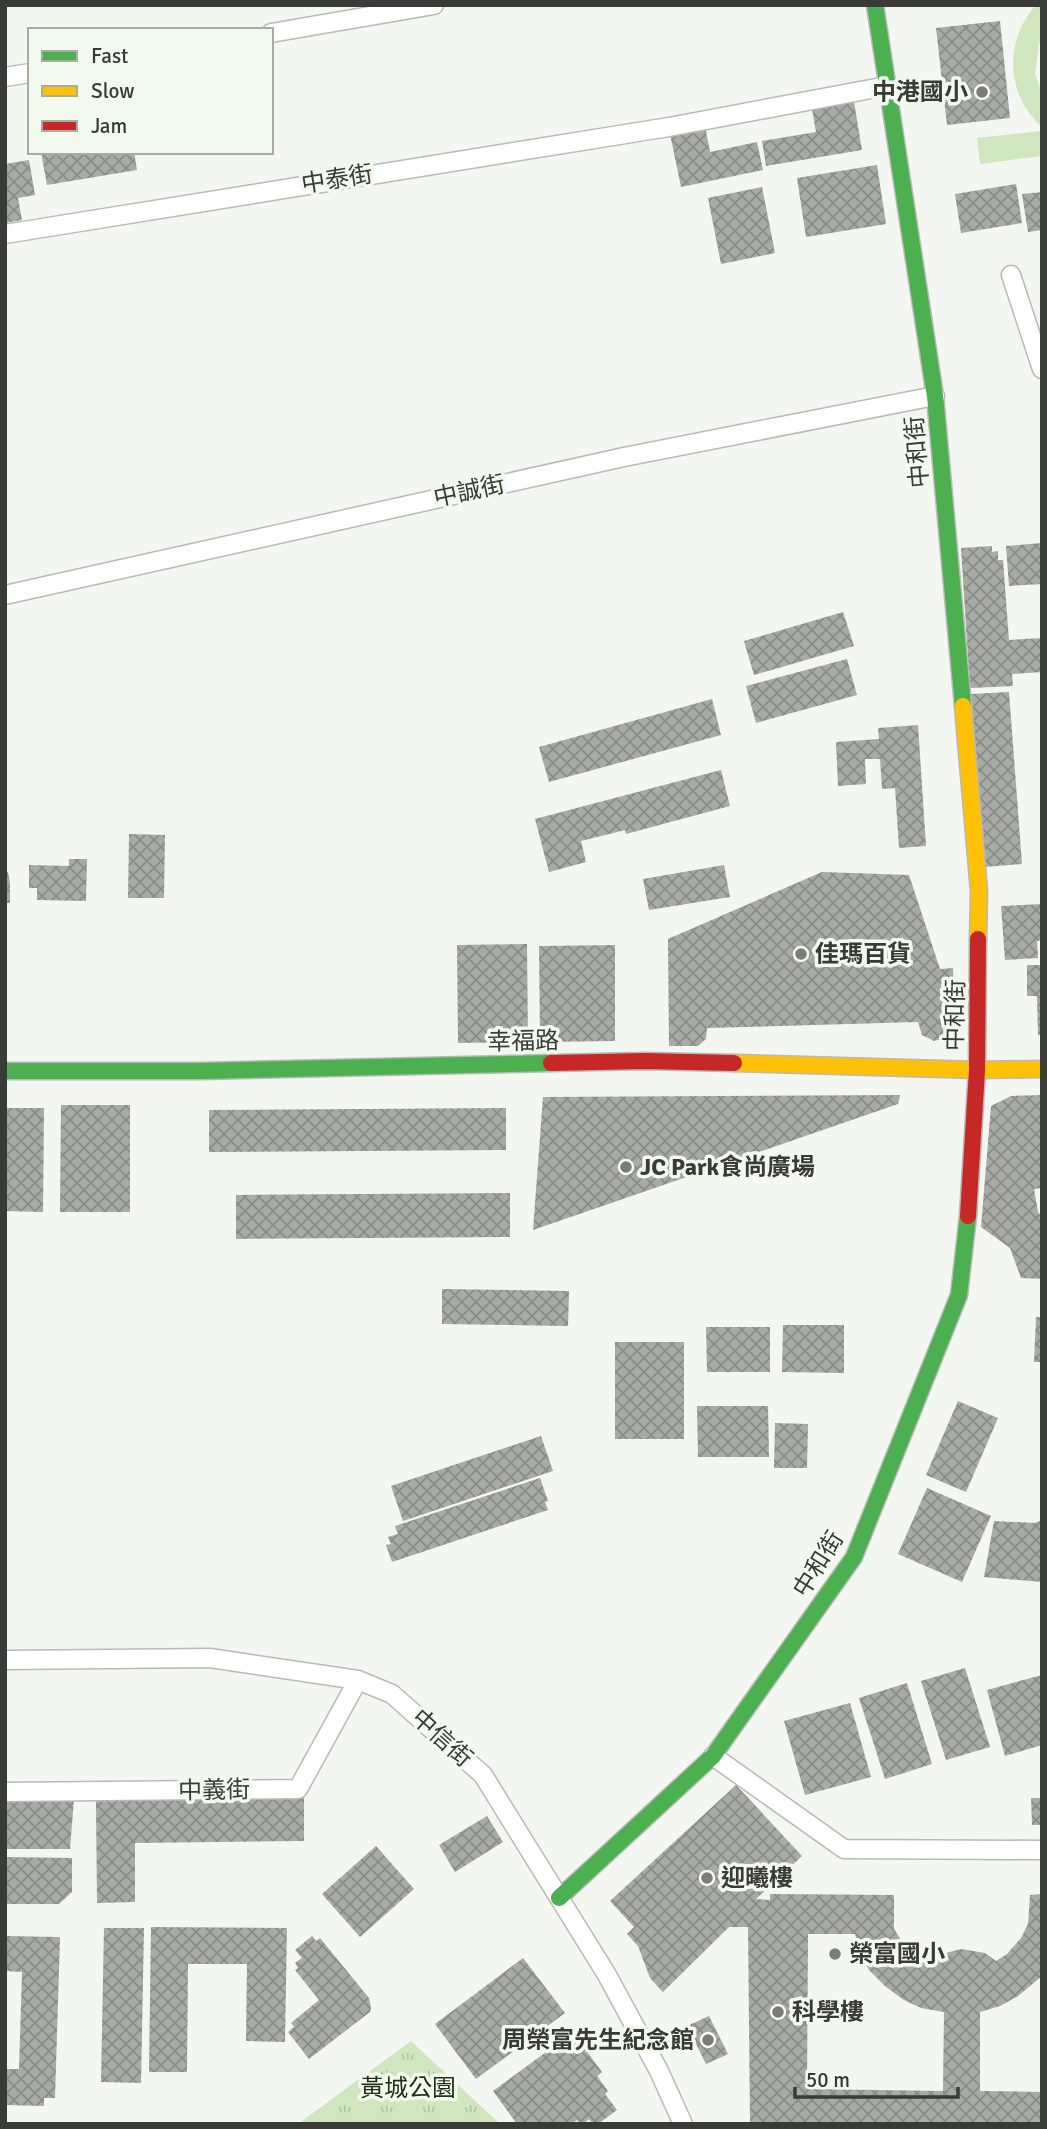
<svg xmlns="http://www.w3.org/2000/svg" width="1047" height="2129" font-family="Signika,'Noto Sans TC',sans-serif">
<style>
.park{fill:url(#park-tufts)}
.pitch{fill:#cfe6bf}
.building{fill:url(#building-cross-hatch);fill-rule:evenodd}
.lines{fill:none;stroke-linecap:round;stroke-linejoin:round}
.street-casing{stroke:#b8bab6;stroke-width:21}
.fast-casing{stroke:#b8bab6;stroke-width:19}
.slow-casing{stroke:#b8bab6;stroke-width:19}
.jam-casing{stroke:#b8bab6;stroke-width:19}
.street{stroke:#fdfefd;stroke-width:18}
.fast{stroke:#4caf50;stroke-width:16}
.slow{stroke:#ffc107;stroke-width:16}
.jam{stroke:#c62828;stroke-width:16}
.poi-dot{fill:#797c77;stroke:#f2f9ee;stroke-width:2.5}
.labels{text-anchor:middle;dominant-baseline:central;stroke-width:7;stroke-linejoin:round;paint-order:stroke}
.poi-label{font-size:24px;font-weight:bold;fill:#383b36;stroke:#f2f9ee;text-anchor:start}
.street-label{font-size:24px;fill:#383b36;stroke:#f2f9ee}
.park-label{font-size:24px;fill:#1f3011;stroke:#f2f9ee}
</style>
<defs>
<pattern id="park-tufts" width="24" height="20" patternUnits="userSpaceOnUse" patternTransform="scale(1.75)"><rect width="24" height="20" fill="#cfe6bf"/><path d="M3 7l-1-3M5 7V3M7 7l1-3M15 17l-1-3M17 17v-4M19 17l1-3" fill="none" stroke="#b2c6a5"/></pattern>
<pattern id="building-cross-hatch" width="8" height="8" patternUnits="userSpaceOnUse" patternTransform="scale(1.75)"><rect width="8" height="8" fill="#a8aaa6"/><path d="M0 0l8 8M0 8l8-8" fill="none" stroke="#8a8c88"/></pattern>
</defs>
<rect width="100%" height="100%" fill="#f3f6f1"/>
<path class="park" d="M 411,2041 L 500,2124 L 301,2124 L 302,2121 Z"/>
<path class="pitch" d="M 1036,5 L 1042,5 L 1042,38 L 1039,44 L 1035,74 L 1042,94 L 1042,127 C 1006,94 1003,42 1036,5 Z
M 1042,131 L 1042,156 L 980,164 L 977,138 Z"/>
<path class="building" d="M 1000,21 L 1010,118 L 947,125 L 936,28 Z
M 854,102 L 862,150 L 766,166 L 762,141 L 816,132 L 812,109 Z
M 704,121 L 710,152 L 757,142 L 763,170 L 681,187 L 669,129 Z
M 41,152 L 134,152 L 137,170 L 47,185 Z
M 29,160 L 35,195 L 18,198 L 22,220 L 5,223 L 5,164 Z
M 877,165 L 886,224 L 806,237 L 797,178 Z
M 1016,184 L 1022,223 L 961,233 L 955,194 Z
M 762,187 L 775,253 L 721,264 L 708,198 Z
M 1042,192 L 1042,230 L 1028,232 L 1022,194 Z
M 1042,543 L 1042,584 L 1009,586 L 1006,546 Z
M 992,546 L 992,552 L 998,551 L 998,560 L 1003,560 L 1009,640 L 1042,638 L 1042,672 L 1012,674 L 1013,686 L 970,688 L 961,548 Z
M 843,612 L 854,646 L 754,675 L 744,641 Z
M 847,659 L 857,695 L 756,723 L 746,686 Z
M 1009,692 L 1022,864 L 984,867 L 971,694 Z
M 712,699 L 721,735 L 549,782 L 539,747 Z
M 918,725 L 926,846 L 899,848 L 895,788 L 882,789 L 880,759 L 865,759 L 866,784 L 838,786 L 836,742 L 879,739 L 878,728 Z
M 721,770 L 730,806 L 626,834 L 625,830 L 581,841 L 586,862 L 549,872 L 535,819 Z
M 129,834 L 165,835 L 164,898 L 128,898 Z
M 69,859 L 87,859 L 86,901 L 37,900 L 37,888 L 29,888 L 29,865 L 69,866 Z
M 724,865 L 730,897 L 649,910 L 643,879 Z
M 5,872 L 8,872 L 10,883 L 10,903 L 5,903 Z
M 822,872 L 909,875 L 940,969 L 953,968 L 955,1023 L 953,1031 L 946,1038 L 934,1041 L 922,1035 L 918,1022 L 707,1028 L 706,1039 L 698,1046 L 669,1046 L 668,939 Z
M 1042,904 L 1042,940 L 1037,941 L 1038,958 L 1005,960 L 1001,906 Z
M 527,944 L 528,1042 L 458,1043 L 457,945 Z
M 615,945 L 615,1041 L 540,1042 L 539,946 Z
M 1027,965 L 1042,965 L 1042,1035 L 1038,1035 L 1037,996 L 1027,996 Z
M 900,1095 L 898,1104 L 533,1230 L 543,1097 Z
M 1042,1095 L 1042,1188 L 1034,1189 L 1038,1212 L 1042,1217 L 1042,1279 L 1021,1278 L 1010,1248 L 981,1227 L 991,1106 L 1011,1096 Z
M 61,1105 L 130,1105 L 130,1212 L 60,1212 Z
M 5,1108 L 44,1108 L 43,1212 L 5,1211 Z
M 506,1108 L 506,1150 L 209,1152 L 209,1110 Z
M 510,1193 L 510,1237 L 236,1239 L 236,1195 Z
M 442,1289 L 569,1291 L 568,1326 L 442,1324 Z
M 1036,1317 L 1042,1317 L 1042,1362 L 1034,1362 Z
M 783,1325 L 844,1325 L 844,1373 L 782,1372 Z
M 706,1327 L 770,1327 L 770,1372 L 707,1372 Z
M 615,1342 L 684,1342 L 684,1439 L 615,1439 Z
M 958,1401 L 998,1418 L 966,1492 L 926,1475 Z
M 697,1406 L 768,1406 L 769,1457 L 698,1457 Z
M 775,1423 L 808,1424 L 807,1468 L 774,1468 Z
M 541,1436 L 553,1471 L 403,1521 L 391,1486 Z
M 540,1478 L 548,1501 L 545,1502 L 548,1510 L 392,1562 L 386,1545 L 391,1544 L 388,1537 L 398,1534 L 395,1526 Z
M 927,1488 L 991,1516 L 962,1582 L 898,1554 Z
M 1042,1520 L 1042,1582 L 984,1577 L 994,1521 L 1035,1523 Z
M 965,1668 L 990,1747 L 946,1760 L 921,1681 Z
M 1042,1675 L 1042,1745 L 1005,1756 L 987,1690 Z
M 907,1683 L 932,1764 L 885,1779 L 859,1698 Z
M 850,1703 L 871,1777 L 805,1795 L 784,1721 Z
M 736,1785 L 802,1856 L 756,1899 L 770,1900 L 770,1894 L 894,1895 L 894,1929 L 910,1954 L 924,1963 L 934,1956 L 961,1949 L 985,1953 L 996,1961 L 1007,1954 L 1021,1938 L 1028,1924 L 1030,1895 L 1042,1894 L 1042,1976 L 1018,1996 L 1000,2006 L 980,2012 L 980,2091 L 1042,2092 L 1042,2124 L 750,2124 L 748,1927 L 729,1927 L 663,1992 L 650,1978 L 638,1946 L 627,1934 L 634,1927 L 610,1901 ZM 808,1934 L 855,1934 L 860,1954 L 869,1970 L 886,1987 L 904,2000 L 921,2008 L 944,2012 L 943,2091 L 807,2089 Z
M 304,1797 L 304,1841 L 135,1843 L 135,1902 L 97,1903 L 96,1800 Z
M 1031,1798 L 1042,1798 L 1042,1825 L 1032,1825 Z
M 5,1799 L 74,1799 L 70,1849 L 5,1849 Z
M 487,1816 L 503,1842 L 455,1872 L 439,1845 Z
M 376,1846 L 414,1889 L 360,1937 L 322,1894 Z
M 5,1857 L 72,1858 L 72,1892 L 59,1904 L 5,1904 Z
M 151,1927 L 287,1928 L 285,2042 L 246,2041 L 247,1964 L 188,1964 L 187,2072 L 149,2072 Z
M 104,1928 L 144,1928 L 141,2083 L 101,2082 Z
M 5,1936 L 60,1937 L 55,2098 L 44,2098 L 44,2106 L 5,2105 L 5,2069 L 19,2069 L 22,1972 L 5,1971 Z
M 312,1936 L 316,1941 L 320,1938 L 369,1998 L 371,2008 L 370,2012 L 309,2059 L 288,2032 L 294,2027 L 291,2023 L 319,2000 L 295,1970 L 298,1968 L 295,1963 L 302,1958 L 295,1950 Z
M 523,1958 L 565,2013 L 476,2079 L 435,2024 Z
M 709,2016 L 728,2054 L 706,2064 L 687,2026 Z
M 580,2027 L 595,2049 L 588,2053 L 602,2072 L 597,2076 L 608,2091 L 605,2094 L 617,2110 L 598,2124 L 593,2124 L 589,2119 L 583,2124 L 580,2124 L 577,2120 L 571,2124 L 517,2124 L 493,2091 Z"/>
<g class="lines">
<defs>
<path id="street" d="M 271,33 L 434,5
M 5,77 L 30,73
M 5,234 L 669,127 L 887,86
M 1011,275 L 1042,369
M 5,595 L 624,457 L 935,396
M 5,1660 L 210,1658 L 358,1680 L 392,1694 L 483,1775 L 607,1975 L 659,2071 L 683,2124
M 713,1756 L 844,1849 L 1042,1850
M 5,1792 L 298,1789 L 358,1680"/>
<path id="fast" d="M 875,5 L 935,396 L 963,706
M 5,1071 L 201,1071 L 551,1063
M 559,1898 L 713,1756 L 854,1557 L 959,1295 L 968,1216"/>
<path id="slow" d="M 963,706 L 979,891 L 978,939
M 734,1063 L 977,1070 L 1042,1069"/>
<path id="jam" d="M 551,1063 L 645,1061 L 734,1063
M 968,1216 L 977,1070 L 978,939"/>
</defs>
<use href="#street" class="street-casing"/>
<use href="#fast" class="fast-casing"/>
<use href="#slow" class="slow-casing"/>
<use href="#jam" class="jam-casing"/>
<use href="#street" class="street"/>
<use href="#fast" class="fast"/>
<use href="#slow" class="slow"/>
<use href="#jam" class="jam"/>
</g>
<g class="poi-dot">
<circle cx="982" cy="92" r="7"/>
<circle cx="801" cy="954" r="7"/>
<circle cx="626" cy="1167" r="7"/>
<circle cx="707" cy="1878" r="7"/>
<circle cx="835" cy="1954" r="7"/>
<circle cx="778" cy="2012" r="7"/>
<circle cx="708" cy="2040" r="7"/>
</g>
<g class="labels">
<g class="poi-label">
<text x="968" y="92" text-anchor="end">中港國小</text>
<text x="815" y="954">佳瑪百貨</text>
<text x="640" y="1167">JC Park食尚廣場</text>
<text x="721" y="1878">迎曦樓</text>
<text x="849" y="1954">榮富國小</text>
<text x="792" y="2012">科學樓</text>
<text x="694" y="2040" text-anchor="end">周榮富先生紀念館</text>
</g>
<g class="street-label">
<text transform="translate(337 179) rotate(-9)">中泰街</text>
<text transform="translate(917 452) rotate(-95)">中和街</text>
<text transform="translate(469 491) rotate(-12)">中誠街</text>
<text transform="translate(955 1015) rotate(-89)">中和街</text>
<text transform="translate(523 1041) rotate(-1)">幸福路</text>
<text transform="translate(818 1564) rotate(-58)">中和街</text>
<text transform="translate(442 1738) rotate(42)">中信街</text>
<text transform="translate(214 1790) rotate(-1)">中義街</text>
</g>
<g class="park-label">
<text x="408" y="2088">黃城公園</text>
</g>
</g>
<rect width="1047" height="2129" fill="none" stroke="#383b36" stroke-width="14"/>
<rect x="28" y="28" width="245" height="126" fill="#f2f9ee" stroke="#a8ada4" stroke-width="2"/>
<rect x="42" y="51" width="35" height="10" fill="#4caf50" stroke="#a8ada4" stroke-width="2"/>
<text x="91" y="63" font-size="21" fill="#383b36">Fast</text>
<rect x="42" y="86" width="35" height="10" fill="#ffc107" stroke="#a8ada4" stroke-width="2"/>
<text x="91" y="98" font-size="21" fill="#383b36">Slow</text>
<rect x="42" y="121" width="35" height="10" fill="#c62828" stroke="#a8ada4" stroke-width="2"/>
<text x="91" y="133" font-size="21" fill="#383b36">Jam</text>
<path d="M795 2087v10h163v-10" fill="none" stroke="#383b36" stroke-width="3.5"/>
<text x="806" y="2087" font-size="21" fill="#383b36" stroke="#f2f9ee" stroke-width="5" paint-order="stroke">50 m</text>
</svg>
